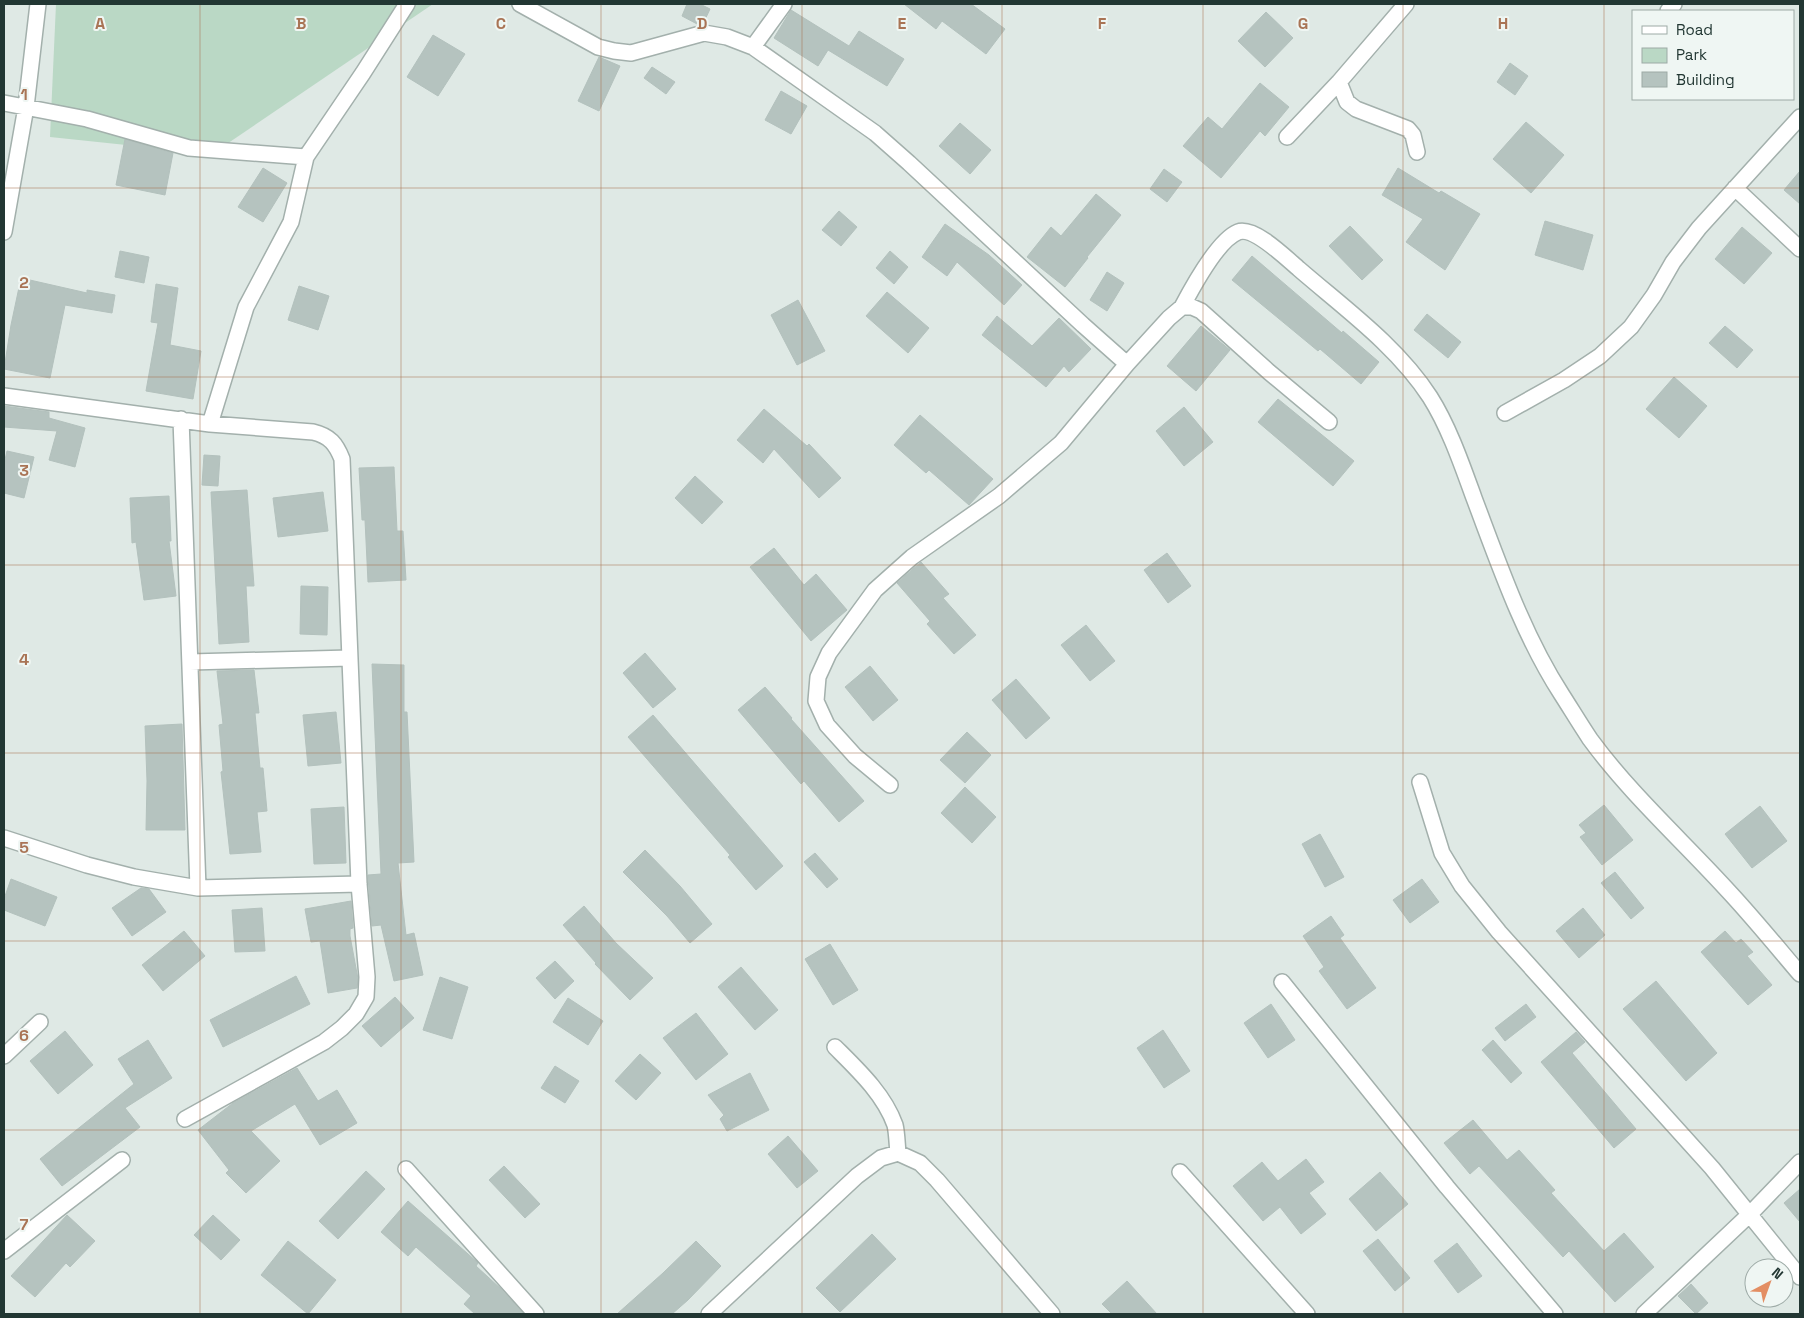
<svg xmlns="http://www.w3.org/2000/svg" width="1804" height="1318" font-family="'Space Grotesk',sans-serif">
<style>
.green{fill:#bad8c5}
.building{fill:#b5c3bf;stroke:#b3c1bd}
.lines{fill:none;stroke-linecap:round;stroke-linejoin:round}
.minor-casing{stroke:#a3b0ac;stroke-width:18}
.minor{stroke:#fff;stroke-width:15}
.grid{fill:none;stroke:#a97455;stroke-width:1;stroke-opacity:0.55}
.grid-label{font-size:16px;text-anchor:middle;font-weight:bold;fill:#a97455;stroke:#eff6f3;stroke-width:4;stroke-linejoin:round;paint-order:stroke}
</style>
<rect width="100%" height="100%" fill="#dfe9e5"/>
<path class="green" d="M 56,4 L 433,4 L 212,154 L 50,137 Z"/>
<path class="building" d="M 687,4 L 700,4 L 710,9 L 703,24 L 699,25 L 682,16 Z
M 904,4 L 971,4 L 1005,29 L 986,54 L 942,21 L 936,29 Z
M 791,10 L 849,46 L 859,31 L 904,59 L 887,86 L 828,50 L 818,66 L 774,38 Z
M 1266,12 L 1293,38 L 1265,67 L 1238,41 Z
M 433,35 L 465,54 L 438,96 L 407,77 Z
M 599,57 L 620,66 L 599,111 L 578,101 Z
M 1510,63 L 1528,76 L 1515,95 L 1497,82 Z
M 652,67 L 675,82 L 666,94 L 644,78 Z
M 1260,83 L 1289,107 L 1265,136 L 1260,131 L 1221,178 L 1183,146 L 1208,117 L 1222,129 Z
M 781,91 L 807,106 L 791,134 L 765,120 Z
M 1526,122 L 1564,155 L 1531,193 L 1493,159 Z
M 960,123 L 991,150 L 970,174 L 939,146 Z
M 125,139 L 173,153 L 165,195 L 116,185 Z
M 263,168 L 287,183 L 263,222 L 238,207 Z
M 1398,168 L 1439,193 L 1441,191 L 1480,214 L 1445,270 L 1406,242 L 1423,219 L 1382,195 Z
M 1164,169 L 1182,182 L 1167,202 L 1150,189 Z
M 1800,171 L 1800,204 L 1784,190 Z
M 1096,194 L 1121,215 L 1087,257 L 1088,258 L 1065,287 L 1027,257 L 1051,227 L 1061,236 Z
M 839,211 L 857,227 L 841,246 L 822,230 Z
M 1545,221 L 1593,235 L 1583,270 L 1535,255 Z
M 945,224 L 989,255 L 1022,285 L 1004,305 L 957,262 L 947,276 L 922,257 Z
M 1350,226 L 1383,260 L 1362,280 L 1329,246 Z
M 1742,227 L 1772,253 L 1744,284 L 1715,259 Z
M 120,251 L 149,257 L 144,283 L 115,277 Z
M 890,251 L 908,267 L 894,284 L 876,268 Z
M 1252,256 L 1342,333 L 1343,331 L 1379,362 L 1361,384 L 1320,349 L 1318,351 L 1232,280 Z
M 1107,272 L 1124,283 L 1107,311 L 1090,300 Z
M 21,278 L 87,293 L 87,290 L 115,295 L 112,313 L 65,305 L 50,378 L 4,369 L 11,325 Z
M 156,284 L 178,288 L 170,345 L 201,351 L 193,399 L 146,391 L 158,323 L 151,322 Z
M 299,286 L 329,296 L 318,330 L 288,320 Z
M 887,292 L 929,328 L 908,353 L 866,316 Z
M 798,300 L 825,351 L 797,365 L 771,315 Z
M 1427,314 L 1461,342 L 1448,358 L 1414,330 Z
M 997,316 L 1032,346 L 1059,318 L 1091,349 L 1069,372 L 1064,366 L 1046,387 L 982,335 Z
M 1201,326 L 1230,350 L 1196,391 L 1167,366 Z
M 1725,326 L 1753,350 L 1737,368 L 1709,343 Z
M 1674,377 L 1707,406 L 1679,438 L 1646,409 Z
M 1278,399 L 1354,461 L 1333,486 L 1258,422 Z
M 4,406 L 49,412 L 49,418 L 85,428 L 75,467 L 49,460 L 57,431 L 4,427 Z
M 1184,407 L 1213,442 L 1184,466 L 1156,431 Z
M 764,409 L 807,446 L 809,444 L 841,478 L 819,498 L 774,449 L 763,463 L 737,440 Z
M 920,415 L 993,479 L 969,505 L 929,470 L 926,473 L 894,445 Z
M 7,451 L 34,457 L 24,498 L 4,493 L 4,464 Z
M 204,455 L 220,456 L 218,486 L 202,485 Z
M 394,467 L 397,531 L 403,531 L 406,580 L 368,582 L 365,520 L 362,520 L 359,468 Z
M 695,476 L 723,502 L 702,524 L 675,498 Z
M 247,490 L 254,586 L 246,586 L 249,642 L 219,644 L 211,492 Z
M 323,492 L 328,531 L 278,537 L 273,498 Z
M 169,496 L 171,541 L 169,541 L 176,596 L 144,600 L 136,542 L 132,543 L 130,498 Z
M 774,548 L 804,585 L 816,574 L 847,610 L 811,641 L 750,567 Z
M 1167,553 L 1191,586 L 1168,603 L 1144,570 Z
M 921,562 L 949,594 L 943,598 L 976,635 L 954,654 L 927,624 L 930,621 L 897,583 Z
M 301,586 L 328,587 L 327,635 L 300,634 Z
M 1086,625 L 1115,661 L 1090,681 L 1061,645 Z
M 645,653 L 676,689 L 653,708 L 623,673 Z
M 372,664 L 404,665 L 404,712 L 407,712 L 414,862 L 398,863 L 406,935 L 414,933 L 423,975 L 394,981 L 381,925 L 372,926 L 368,877 L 368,875 L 381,874 Z
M 870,666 L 898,700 L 873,721 L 845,687 Z
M 254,670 L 259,713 L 255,713 L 260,768 L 263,768 L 267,811 L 257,812 L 261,852 L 230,854 L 221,772 L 223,771 L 219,725 L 223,724 L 217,671 Z
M 1016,679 L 1050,718 L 1026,739 L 992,700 Z
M 765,687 L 792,718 L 791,719 L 864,801 L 839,822 L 804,781 L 801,784 L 738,710 Z
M 336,712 L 341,763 L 308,766 L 303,715 Z
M 653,715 L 783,866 L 756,890 L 728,857 L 730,855 L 628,737 Z
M 182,724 L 185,830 L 146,830 L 147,781 L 145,726 Z
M 967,732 L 991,755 L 965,783 L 940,760 Z
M 965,787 L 996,817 L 972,843 L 941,813 Z
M 1604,805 L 1633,840 L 1602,865 L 1580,837 L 1586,833 L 1579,825 Z
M 1760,806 L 1787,841 L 1752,868 L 1725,834 Z
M 344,807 L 346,863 L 314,864 L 311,809 Z
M 1320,834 L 1344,877 L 1325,887 L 1302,844 Z
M 645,850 L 680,886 L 712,924 L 690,943 L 667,916 L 623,872 Z
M 815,853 L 838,879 L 827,888 L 804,862 Z
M 1615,872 L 1644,908 L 1631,919 L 1601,883 Z
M 11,879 L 57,897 L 45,926 L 4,910 L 4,899 Z
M 1422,879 L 1439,902 L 1410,923 L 1393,900 Z
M 141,888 L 149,889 L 166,912 L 132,936 L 112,908 Z
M 351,901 L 353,928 L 350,929 L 350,936 L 358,979 L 357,988 L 328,993 L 320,941 L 311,942 L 305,909 Z
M 584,906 L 616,943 L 653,978 L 630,1000 L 595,964 L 596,963 L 563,925 Z
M 262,908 L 265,951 L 235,952 L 232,910 Z
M 1583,908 L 1605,935 L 1579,958 L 1556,931 Z
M 1331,916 L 1344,935 L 1340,938 L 1376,988 L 1347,1009 L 1319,971 L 1324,967 L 1303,936 Z
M 184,931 L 205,956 L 163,991 L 142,965 Z
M 1725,931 L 1736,943 L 1741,939 L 1753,952 L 1747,956 L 1772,985 L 1748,1005 L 1701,952 Z
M 830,944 L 858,990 L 833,1005 L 805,959 Z
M 555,961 L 574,981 L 555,999 L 536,978 Z
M 741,967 L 778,1010 L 755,1030 L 718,987 Z
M 296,976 L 310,1004 L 223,1047 L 210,1020 Z
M 440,977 L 468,987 L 452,1039 L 423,1030 Z
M 1656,981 L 1717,1053 L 1686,1081 L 1623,1009 Z
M 395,997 L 414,1018 L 381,1047 L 362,1026 Z
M 568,998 L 603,1021 L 588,1045 L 553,1022 Z
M 1271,1004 L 1295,1040 L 1268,1058 L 1244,1023 Z
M 1526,1004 L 1536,1017 L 1505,1041 L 1495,1028 Z
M 696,1013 L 728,1054 L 696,1080 L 663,1038 Z
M 1163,1030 L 1190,1071 L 1164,1088 L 1137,1048 Z
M 65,1031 L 93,1065 L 58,1094 L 30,1061 Z
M 1576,1032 L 1585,1042 L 1572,1053 L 1636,1129 L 1614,1148 L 1541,1062 Z
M 148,1040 L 172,1078 L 125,1108 L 140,1127 L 62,1186 L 40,1159 L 134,1084 L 118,1059 Z
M 1493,1040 L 1522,1073 L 1511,1083 L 1482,1050 Z
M 640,1054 L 661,1073 L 636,1100 L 615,1081 Z
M 555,1066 L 579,1081 L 565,1103 L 541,1088 Z
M 297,1068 L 318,1101 L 337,1090 L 357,1123 L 320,1145 L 295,1104 L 251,1131 L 280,1161 L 246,1193 L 226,1173 L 229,1170 L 198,1130 L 233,1103 Z
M 750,1073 L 769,1110 L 727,1131 L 720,1119 L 724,1115 L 708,1095 Z
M 1473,1120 L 1507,1160 L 1519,1150 L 1555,1190 L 1551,1193 L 1604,1251 L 1624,1233 L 1654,1267 L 1615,1302 L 1569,1251 L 1563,1257 L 1479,1166 L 1470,1174 L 1444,1143 Z
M 788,1136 L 818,1171 L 797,1188 L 768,1154 Z
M 1306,1159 L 1324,1182 L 1309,1193 L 1326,1214 L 1301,1234 L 1280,1207 L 1263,1221 L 1233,1186 L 1262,1162 L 1278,1181 Z
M 504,1166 L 540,1204 L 525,1218 L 489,1180 Z
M 366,1171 L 385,1189 L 338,1239 L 319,1221 Z
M 1380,1172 L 1408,1204 L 1376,1231 L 1349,1199 Z
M 1800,1189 L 1800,1222 L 1784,1203 Z
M 408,1201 L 476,1261 L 478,1263 L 476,1266 L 500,1288 L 524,1314 L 475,1314 L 464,1304 L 471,1296 L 416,1247 L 408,1256 L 381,1232 Z
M 67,1215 L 95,1241 L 70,1267 L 66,1263 L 35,1297 L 11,1276 Z
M 213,1215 L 240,1240 L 221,1260 L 194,1235 Z
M 872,1234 L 896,1259 L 840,1312 L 816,1288 Z
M 1378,1239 L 1410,1278 L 1395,1291 L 1363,1251 Z
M 288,1241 L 336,1280 L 308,1314 L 261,1275 Z
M 696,1241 L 721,1266 L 688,1300 L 672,1314 L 617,1314 L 663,1273 Z
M 1457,1243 L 1482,1276 L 1458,1293 L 1434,1261 Z
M 1127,1281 L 1157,1314 L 1112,1314 L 1102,1304 Z
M 1691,1284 L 1708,1303 L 1696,1314 L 1678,1296 Z"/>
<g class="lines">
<defs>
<path id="minor" d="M 520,4 L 598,47 L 614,51 L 631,53 L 704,33 L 727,37 L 753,47 L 875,133 L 909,163 L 1083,325 L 1127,364
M 1668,11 L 1674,4
M 753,47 L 784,4
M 1339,82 L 1347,102 L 1356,109 L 1408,129 L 1413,135 L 1417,152
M 4,103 L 87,119 L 189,148 L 306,157 L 291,222 L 246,307 L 210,424
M 1287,137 L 1339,82 L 1406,4
M 306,157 L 363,73 L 407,4
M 1735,188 L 1800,249
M 4,232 L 26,107 L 38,4
M 1182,307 C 1192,288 1218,240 1238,232 C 1254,226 1286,258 1299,269 C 1344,308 1397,346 1430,397 C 1449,427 1462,465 1474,498 C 1499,564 1523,635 1562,695 C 1571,709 1580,724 1590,739 C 1631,795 1685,843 1731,894 C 1755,920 1777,947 1800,974
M 4,396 L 210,424 L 313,432 C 330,436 336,444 342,459 L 359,884 L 367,977 L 366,997 L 356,1014 L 342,1028 L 324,1042 L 185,1119
M 1505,413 L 1564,380 L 1600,356 L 1631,327 L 1654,295 L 1673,262 L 1699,228 L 1800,117
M 181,419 L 198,888
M 190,662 L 350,658
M 1420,782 L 1442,853 L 1462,886 L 1499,932 L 1712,1168 L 1800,1277
M 890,785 L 855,756 L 827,725 L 816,701 L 818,677 L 829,653 L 875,590 L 912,557 L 999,496 L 1061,443 L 1127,364 L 1169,318 L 1182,307 L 1192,307 L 1201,311 L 1269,372 L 1329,422
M 4,838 L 87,865 L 134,877 L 198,888 L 359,884
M 1282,982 L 1447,1187 L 1555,1314
M 835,1047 C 857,1069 884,1094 895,1125 C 897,1133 897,1144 898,1153
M 4,1056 L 40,1022
M 406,1169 L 536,1314
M 1180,1172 L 1307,1314
M 4,1251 L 122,1160
M 709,1314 L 857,1176 L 881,1158 L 898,1153 L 920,1163 L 937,1180 L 1052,1314
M 1644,1314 L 1750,1214 L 1800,1162"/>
</defs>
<use href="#minor" class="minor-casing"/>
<use href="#minor" class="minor"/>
</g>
<path class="grid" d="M 200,4 L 200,1314M 401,4 L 401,1314M 601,4 L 601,1314M 802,4 L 802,1314M 1002,4 L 1002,1314M 1203,4 L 1203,1314M 1403,4 L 1403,1314M 1604,4 L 1604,1314M 4,188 L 1800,188M 4,377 L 1800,377M 4,565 L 1800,565M 4,753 L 1800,753M 4,941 L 1800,941M 4,1130 L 1800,1130"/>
<g class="grid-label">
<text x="100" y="29">A</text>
<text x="301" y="29">B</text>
<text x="501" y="29">C</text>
<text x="702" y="29">D</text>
<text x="902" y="29">E</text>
<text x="1102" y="29">F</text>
<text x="1303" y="29">G</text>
<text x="1503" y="29">H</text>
<text x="24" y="100">1</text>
<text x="24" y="288">2</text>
<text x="24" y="476">3</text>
<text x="24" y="665">4</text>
<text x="24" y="853">5</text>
<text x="24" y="1041">6</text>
<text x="24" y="1230">7</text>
</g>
<rect width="1804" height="1318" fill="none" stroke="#223733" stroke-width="10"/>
<rect x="1632" y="10" width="162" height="90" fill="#eff6f3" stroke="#9daaa6"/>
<rect x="1642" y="26" width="25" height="8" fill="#ffffff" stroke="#9daaa6"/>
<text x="1676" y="35" font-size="15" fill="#223733">Road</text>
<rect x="1642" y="48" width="25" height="15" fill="#bad8c5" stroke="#9daaa6"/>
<text x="1676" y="60" font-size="15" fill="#223733">Park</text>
<rect x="1642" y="72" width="25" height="15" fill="#b5c3bf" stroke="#9daaa6"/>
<text x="1676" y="85" font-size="15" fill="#223733">Building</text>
<g transform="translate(1769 1283) rotate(41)"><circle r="24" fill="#eff6f3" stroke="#9daaa6"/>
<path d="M0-4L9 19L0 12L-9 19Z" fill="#e38e63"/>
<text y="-8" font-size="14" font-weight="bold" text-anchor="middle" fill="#223733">N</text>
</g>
</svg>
